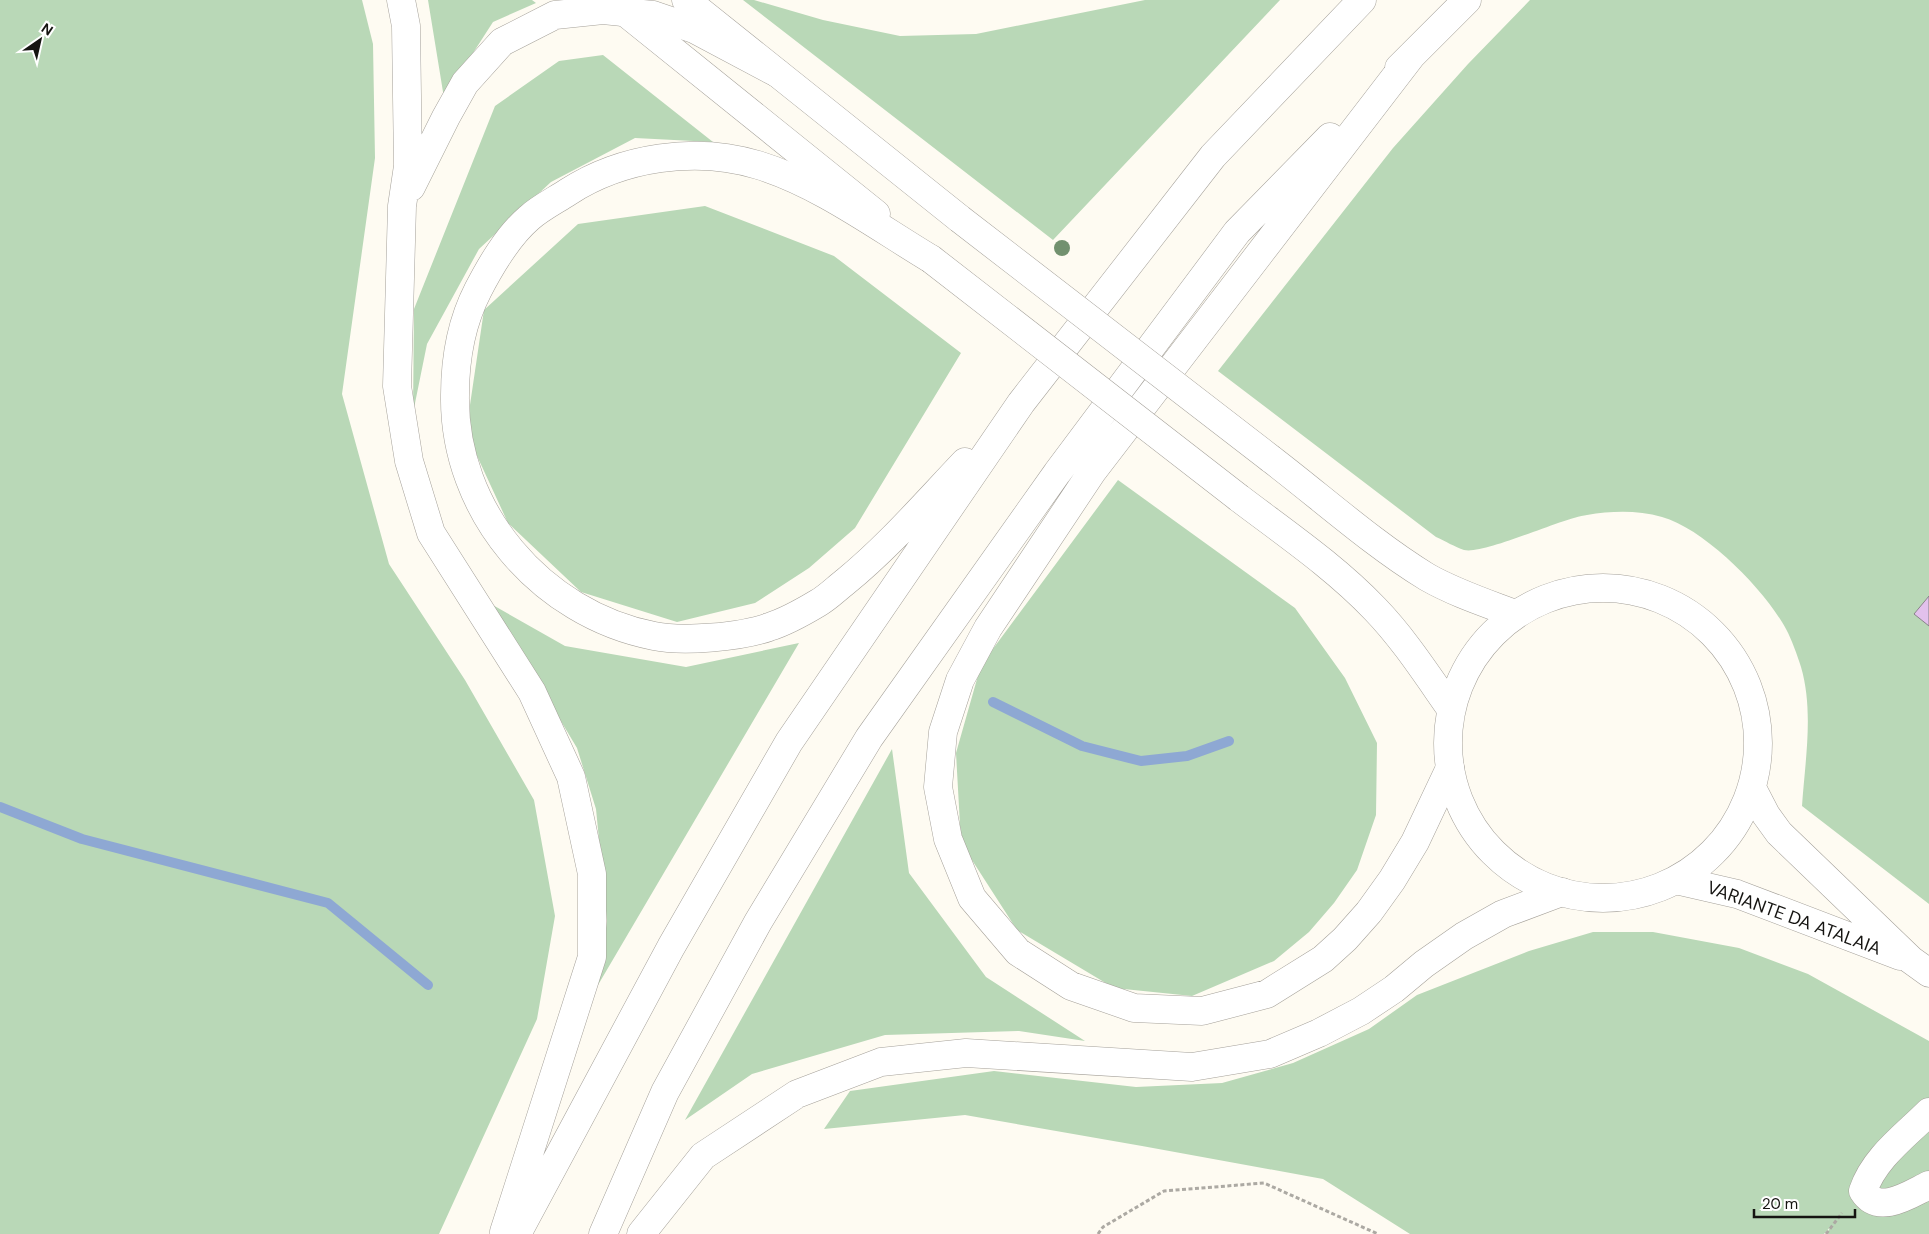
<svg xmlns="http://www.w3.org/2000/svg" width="1929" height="1234" font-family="'DM Sans',sans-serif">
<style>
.green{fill:#b9d8b7}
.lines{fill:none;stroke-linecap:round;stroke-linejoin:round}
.stream{stroke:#8ea8d3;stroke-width:10}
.building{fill:#e2c1ec;stroke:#868187}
.minor-casing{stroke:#a5a19a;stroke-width:29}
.primary-casing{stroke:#a5a19a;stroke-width:29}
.motorway-casing{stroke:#a5a19a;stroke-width:29}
.path{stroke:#aca9a3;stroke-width:3;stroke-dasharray:4 2.5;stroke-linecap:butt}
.minor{stroke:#fff;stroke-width:28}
.primary{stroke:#fff;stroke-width:28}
.motorway{stroke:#fff;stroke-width:28}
.primary-bridge-casing{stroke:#a5a19a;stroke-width:29;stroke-linecap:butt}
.primary-bridge{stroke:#fff;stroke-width:28}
.tree{fill:#72916f}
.labels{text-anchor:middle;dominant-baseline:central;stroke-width:5;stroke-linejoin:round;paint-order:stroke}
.street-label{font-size:18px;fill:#151411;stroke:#fff}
</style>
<rect width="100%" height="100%" fill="#fefbf2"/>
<path class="green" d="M 0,0 L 362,0 L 373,44 L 375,158 L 342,394 L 389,564 L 465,680 L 534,800 L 555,916 L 537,1019 L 439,1234 L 0,1234 Z
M 428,0 L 532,0 L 536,3 L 493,22 L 444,98 Z
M 743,0 L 754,0 L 823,20 L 900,36 L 976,34 L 1145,0 L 1280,0 L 1053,240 Z
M 1530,0 L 1929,0 L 1929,596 L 1914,614 L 1929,626 L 1929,904 L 1802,806 C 1805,761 1814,711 1801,667 C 1797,655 1792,640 1786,629 C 1765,590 1705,529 1662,517 C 1637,510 1612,511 1587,515 C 1559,519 1484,555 1464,550 C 1455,547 1445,541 1436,537 L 1218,371 L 1393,148 L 1468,64 Z
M 603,55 L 713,142 L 635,138 L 551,182 L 479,249 L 427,344 L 413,413 L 414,309 L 495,106 L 559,61 Z
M 705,206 L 834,256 L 961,353 L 855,528 L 809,568 L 755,603 L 677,622 L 581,592 L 508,523 L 466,432 L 484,310 L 578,224 Z
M 1118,480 L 1295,608 L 1345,678 L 1377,743 L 1376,815 L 1357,870 L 1334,903 L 1309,932 L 1274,961 L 1192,996 L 1114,988 L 1017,930 L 961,843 L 956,753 L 981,665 Z
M 491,604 L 565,646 L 686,667 L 799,643 L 598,985 L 607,921 L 596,809 L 577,748 Z
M 892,749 L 909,873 L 986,977 L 1085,1041 L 1019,1031 L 885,1035 L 752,1074 L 685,1120 Z
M 1593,932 L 1653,932 L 1739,948 L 1808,974 L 1929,1041 L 1929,1234 L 1826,1234 L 1832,1225 L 1824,1234 L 1410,1234 L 1323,1179 L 1142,1146 L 965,1115 L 824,1129 L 850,1091 L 994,1071 L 1136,1087 L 1222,1083 L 1293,1063 L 1369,1029 L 1417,995 L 1529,951 Z"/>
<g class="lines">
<path class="stream" d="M 993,702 L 1082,746 L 1141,761 L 1187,756 L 1229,741
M 0,807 L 82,839 L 328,903 L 428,985"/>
</g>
<path class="building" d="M 1929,596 L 1929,626 L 1914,614 Z"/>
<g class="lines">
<defs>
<path id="minor" d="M 1929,1112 C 1905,1136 1874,1158 1863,1191 C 1879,1216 1910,1194 1929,1185"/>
<path id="primary" d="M 686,0 L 960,219
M 615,4 L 876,214
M 1271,459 C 1322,498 1373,544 1427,577 C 1455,593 1486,603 1515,614
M 1239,498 C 1285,533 1335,567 1375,609 C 1404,639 1427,675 1451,709
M1448 743a155 155 0 1 1 310 0a155 155 0 1 1-310 0Z
M 1752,788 L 1766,815 L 1779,833 L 1911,960 L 1929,973
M 1676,880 L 1737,894 L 1900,956"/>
<path id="motorway" d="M 401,0 L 406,26 L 408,166 L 402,206 L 397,386 L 409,461 L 431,533 L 532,692 L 571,777 L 592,874 L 592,957 L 504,1232
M 1412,55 L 1092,472 L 988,628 L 960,680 L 943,732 L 938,787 L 948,839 L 972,898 L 1018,952 L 1071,986 L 1134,1008 L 1202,1011 L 1267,994 L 1323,959 L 1345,939 L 1369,912 L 1392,880 L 1415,842 L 1450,768
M 1399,68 L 1467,0
M 411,187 L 446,117 L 465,83 L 502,42 L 555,15 L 603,10 L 653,15 L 694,29 L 777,73
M 931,259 C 876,226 820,184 758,165 C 696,146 622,157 568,192 C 556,200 540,208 529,218 C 507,237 491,265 478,290 C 461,323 455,358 455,395 C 453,511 541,614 654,636 C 683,642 741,637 769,627 C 785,622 803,612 818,603 C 827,598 836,589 845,582 C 888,547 926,503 965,462
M 517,1234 L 671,947 L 789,742 L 1021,403 L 1213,156 L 1362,0
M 603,1234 L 665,1092 L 758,922 L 869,738 L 1057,473 L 1237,232 L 1330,137
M 641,1234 L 703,1156 L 797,1094 L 881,1062 L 966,1053 L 1192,1067 L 1270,1054 L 1319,1033 L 1361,1011 L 1394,989 L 1424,964 L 1464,936 L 1503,914 L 1562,892"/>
</defs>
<use href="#minor" class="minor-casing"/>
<use href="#primary" class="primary-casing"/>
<use href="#motorway" class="motorway-casing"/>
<path class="path" d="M 1098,1234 L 1103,1227 L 1164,1191 L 1264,1183 L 1378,1234
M 1826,1234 L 1842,1213"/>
<use href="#minor" class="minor"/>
<use href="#primary" class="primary"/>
<use href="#motorway" class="motorway"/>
<defs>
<path id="primary-bridge" d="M 960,219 L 1271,459
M 931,259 L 1239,498"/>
</defs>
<use href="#primary-bridge" class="primary-bridge-casing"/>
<use href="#primary-bridge" class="primary-bridge"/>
</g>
<circle class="tree" cx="1062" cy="248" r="8"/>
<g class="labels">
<g class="street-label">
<text transform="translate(1794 918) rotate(20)">VARIANTE DA ATALAIA</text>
</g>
</g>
<g transform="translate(40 40) rotate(34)" stroke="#ffffff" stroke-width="4" paint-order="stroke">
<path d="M0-4L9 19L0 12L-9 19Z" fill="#151411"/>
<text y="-8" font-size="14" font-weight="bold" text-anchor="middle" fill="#151411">N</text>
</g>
<path d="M1754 1209v8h101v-8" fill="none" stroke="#151411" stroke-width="2.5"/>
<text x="1762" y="1209" font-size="15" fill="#151411" stroke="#ffffff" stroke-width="4" paint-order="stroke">20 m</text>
</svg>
